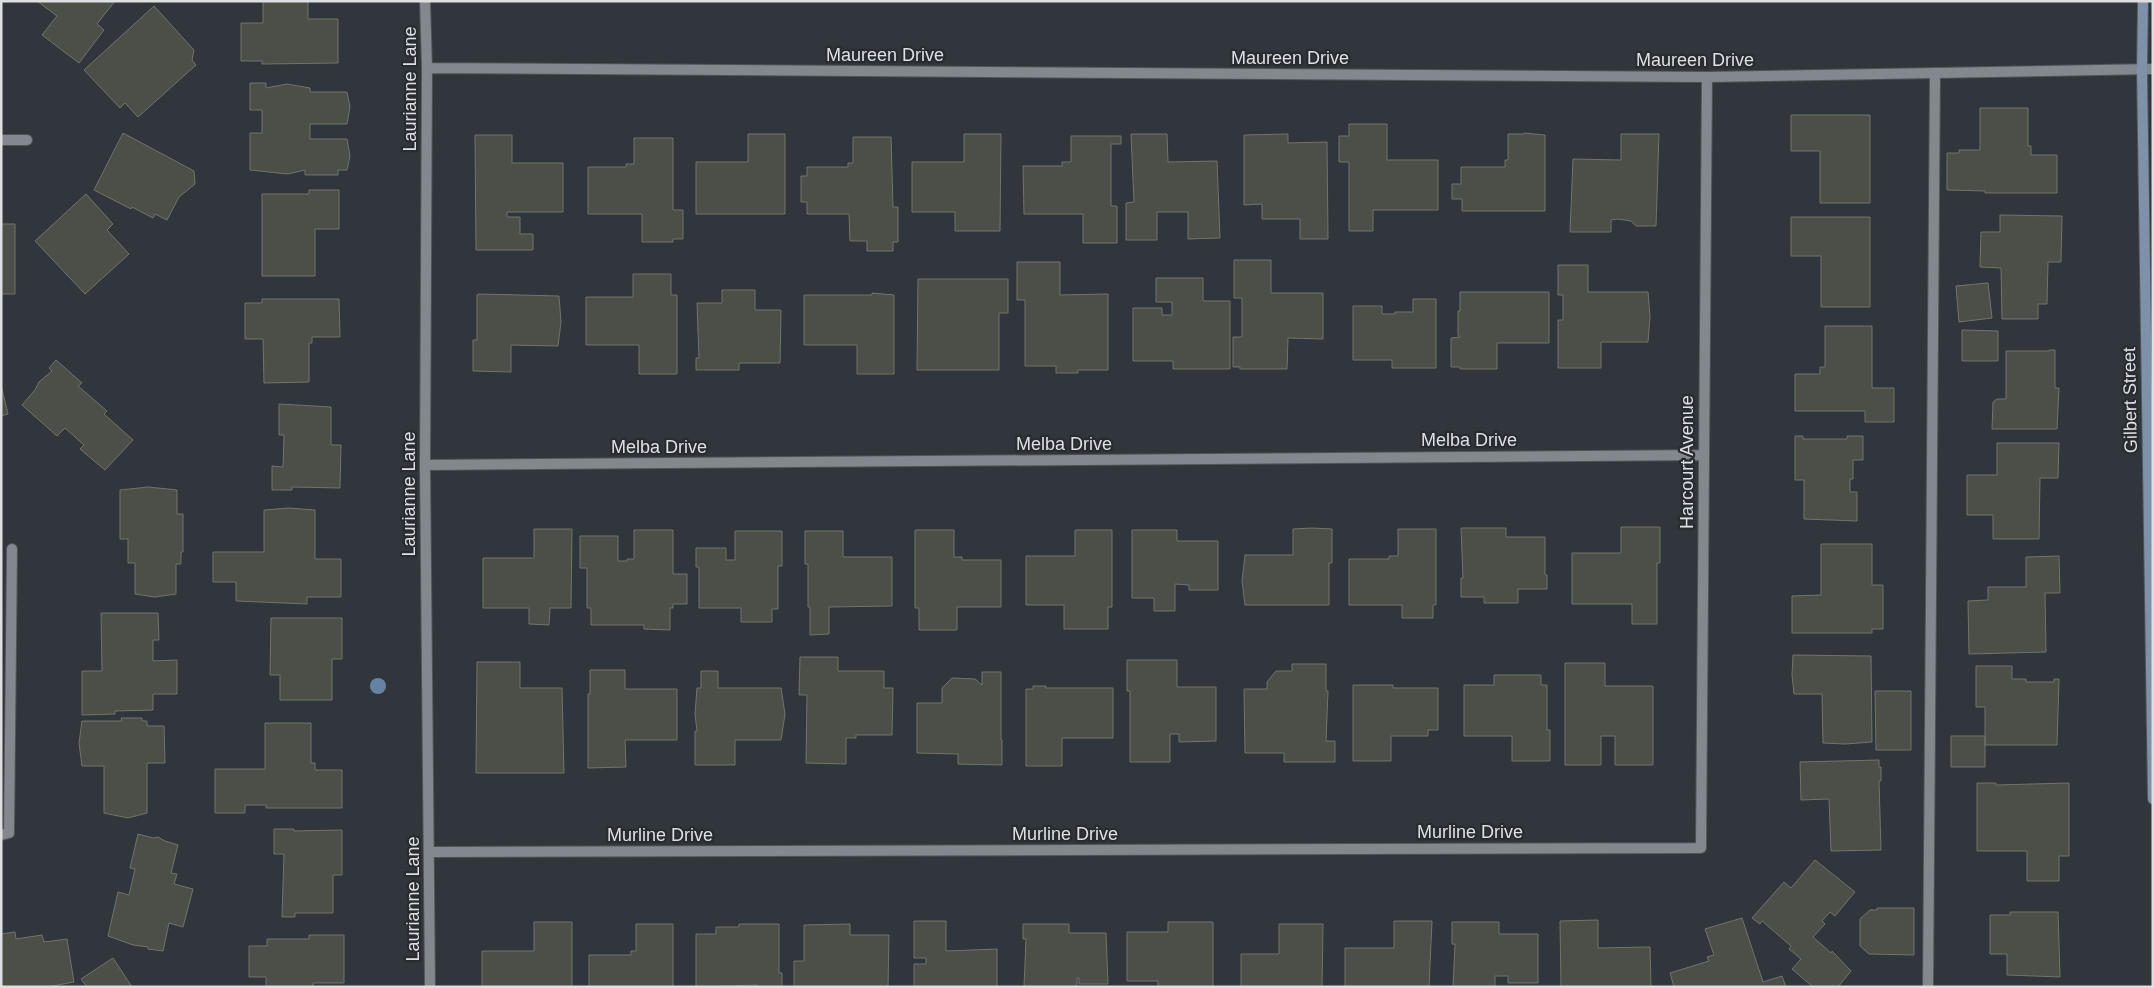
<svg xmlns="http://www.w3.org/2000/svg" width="2154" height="988" font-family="Helvetica,sans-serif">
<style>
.building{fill:#4c4f48;stroke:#71746c}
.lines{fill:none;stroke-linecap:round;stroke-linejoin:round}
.lane-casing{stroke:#505459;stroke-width:12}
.street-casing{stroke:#505459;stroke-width:12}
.secondary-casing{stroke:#505459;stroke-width:12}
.lane{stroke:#82888e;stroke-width:10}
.street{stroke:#82888e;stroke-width:10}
.secondary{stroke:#7d91a8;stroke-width:10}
.tree{fill:#6683a5}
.labels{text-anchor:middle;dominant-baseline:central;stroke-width:4.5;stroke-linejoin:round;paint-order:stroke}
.street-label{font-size:18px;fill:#dce0e3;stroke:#272c31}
</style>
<rect width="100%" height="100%" fill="#31363c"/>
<path class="building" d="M 37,1 L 115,1 L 97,24 L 104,30 L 79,63 L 42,35 L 57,16 Z
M 263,1 L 308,1 L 308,19 L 338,19 L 338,63 L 262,64 L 262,61 L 241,61 L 241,23 L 263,23 Z
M 154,6 L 194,50 L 192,60 L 196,65 L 138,117 L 125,103 L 120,108 L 84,70 Z
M 250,83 L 266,83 L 266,88 L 287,84 L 310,88 L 310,92 L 347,92 L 350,107 L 347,124 L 310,124 L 310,139 L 347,139 L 350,156 L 347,170 L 338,170 L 338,175 L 305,175 L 305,170 L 288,174 L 250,170 L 250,133 L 262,133 L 262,110 L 250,110 Z
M 1980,108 L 2028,108 L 2028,146 L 2031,146 L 2031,155 L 2057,155 L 2057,193 L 1985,193 L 1985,191 L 1947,190 L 1947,153 L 1959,153 L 1959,150 L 1980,150 Z
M 1791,115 L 1870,115 L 1870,203 L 1820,203 L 1820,151 L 1791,151 Z
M 1349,124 L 1387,124 L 1387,160 L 1438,160 L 1438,210 L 1373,210 L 1373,231 L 1349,231 L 1349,162 L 1339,162 L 1339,136 L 1349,136 Z
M 123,133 L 194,171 L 195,184 L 179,197 L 167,220 L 155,214 L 153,218 L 132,207 L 131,209 L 94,190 Z
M 1524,133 L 1545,135 L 1545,211 L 1462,211 L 1462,199 L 1452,199 L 1452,184 L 1461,184 L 1461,167 L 1505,167 L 1505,160 L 1508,160 L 1508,134 L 1524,134 Z
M 748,134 L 785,134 L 785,214 L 696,214 L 696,162 L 748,162 Z
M 964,134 L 1001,134 L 1000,231 L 955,231 L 955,212 L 912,212 L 912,162 L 964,162 Z
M 1131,134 L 1167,134 L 1168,162 L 1217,161 L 1220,238 L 1188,239 L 1188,212 L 1157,212 L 1157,240 L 1126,240 L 1126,203 L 1134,202 Z
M 1288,134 L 1288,143 L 1327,142 L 1328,239 L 1300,239 L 1300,219 L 1262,219 L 1262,204 L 1244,205 L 1244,135 Z
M 1621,134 L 1659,134 L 1656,226 L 1636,226 L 1631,221 L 1618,219 L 1611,220 L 1611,232 L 1570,232 L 1573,159 L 1621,160 Z
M 475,135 L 512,135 L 512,163 L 563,163 L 563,212 L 507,212 L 507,217 L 520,217 L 520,234 L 533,234 L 533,250 L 476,250 Z
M 1071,136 L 1121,136 L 1121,144 L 1111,144 L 1111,206 L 1117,206 L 1117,243 L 1083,243 L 1083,214 L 1024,214 L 1023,166 L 1062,166 L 1062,162 L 1071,162 Z
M 853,137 L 891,137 L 893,207 L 898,207 L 898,242 L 893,242 L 893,251 L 867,251 L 867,241 L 850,241 L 849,214 L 807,214 L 807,202 L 801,202 L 801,176 L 807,176 L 807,167 L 848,167 L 848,163 L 853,163 Z
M 634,138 L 673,138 L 673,210 L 683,210 L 683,239 L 673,239 L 673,242 L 642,242 L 642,214 L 588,214 L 588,167 L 626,167 L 626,164 L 634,164 Z
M 309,190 L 339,190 L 339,229 L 315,229 L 315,276 L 262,276 L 262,194 L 309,194 Z
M 86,194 L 113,224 L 107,230 L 129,254 L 85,294 L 35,241 Z
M 2000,215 L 2062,216 L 2061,262 L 2048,262 L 2047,304 L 2038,304 L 2038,319 L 2002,319 L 2001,268 L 1980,267 L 1981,232 L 2000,232 Z
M 1791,217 L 1870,217 L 1870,307 L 1821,307 L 1821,256 L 1791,256 Z
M 1,224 L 15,224 L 15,294 L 1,294 Z
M 1234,260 L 1271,260 L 1271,293 L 1323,293 L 1323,339 L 1288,338 L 1287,369 L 1240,369 L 1240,367 L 1233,367 L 1233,337 L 1242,337 L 1242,298 L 1234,298 Z
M 1017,262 L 1060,262 L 1060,295 L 1108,294 L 1108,370 L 1078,370 L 1078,373 L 1056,373 L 1056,366 L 1025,366 L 1025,300 L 1017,300 Z
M 1558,265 L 1588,265 L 1588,292 L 1648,292 L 1650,317 L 1648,342 L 1601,342 L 1601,368 L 1558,368 L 1558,320 L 1563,320 L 1563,295 L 1558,295 Z
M 633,274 L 671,274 L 671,295 L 677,295 L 677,374 L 639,374 L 639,345 L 586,345 L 586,297 L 633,297 Z
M 1156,278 L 1203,278 L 1203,301 L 1230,301 L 1230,369 L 1173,369 L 1173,361 L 1133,361 L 1133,308 L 1162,308 L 1162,315 L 1172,315 L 1172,302 L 1156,302 Z
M 918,279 L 1008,279 L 1008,313 L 999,313 L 999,370 L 917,370 Z
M 1988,283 L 1992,318 L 1959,322 L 1956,286 Z
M 722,290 L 755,290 L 755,310 L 781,310 L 780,363 L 739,363 L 739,370 L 696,370 L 696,358 L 699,358 L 697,303 L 722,303 Z
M 1460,292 L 1549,292 L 1549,343 L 1497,343 L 1497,369 L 1460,369 L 1460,367 L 1451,367 L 1451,338 L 1460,337 L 1458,335 L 1458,311 L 1460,311 Z
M 872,293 L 894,295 L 894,374 L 857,374 L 857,345 L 804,345 L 804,295 L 872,295 Z
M 479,294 L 559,296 L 561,322 L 558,346 L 511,345 L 511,372 L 473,371 L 473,340 L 477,340 L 477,295 Z
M 262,299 L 339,299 L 340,337 L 312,337 L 312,343 L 309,343 L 309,382 L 264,383 L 263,339 L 245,339 L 245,303 L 262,303 Z
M 1413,299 L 1436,299 L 1436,368 L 1392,368 L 1392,360 L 1353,360 L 1353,306 L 1382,306 L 1382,314 L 1395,314 L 1395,312 L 1413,312 Z
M 1825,326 L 1872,326 L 1872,388 L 1894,388 L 1894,422 L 1865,422 L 1865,411 L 1795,411 L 1795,374 L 1820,374 L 1820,367 L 1825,367 Z
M 1962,330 L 1998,331 L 1998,361 L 1962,361 Z
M 2049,350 L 2055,350 L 2055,388 L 2059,388 L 2057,429 L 1992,429 L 1993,402 L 1997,399 L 2006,399 L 2006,351 L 2049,351 Z
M 56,360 L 82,383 L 78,386 L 107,411 L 104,414 L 133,440 L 105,470 L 80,449 L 84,445 L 65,428 L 57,436 L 22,405 L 35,390 L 39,382 L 52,371 L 49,368 Z
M 1,385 L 8,414 L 1,416 Z
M 279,404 L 331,407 L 331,445 L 341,445 L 340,488 L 292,487 L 292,490 L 272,490 L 272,466 L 283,467 L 284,435 L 279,435 Z
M 1795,436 L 1803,436 L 1803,439 L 1847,439 L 1847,436 L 1863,436 L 1863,460 L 1853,460 L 1853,479 L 1850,479 L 1850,492 L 1857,492 L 1857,521 L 1804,519 L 1804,480 L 1795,480 Z
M 1997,443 L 2059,443 L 2058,478 L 2040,478 L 2039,539 L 1993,539 L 1993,515 L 1967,515 L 1967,475 L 1997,475 Z
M 148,487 L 177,490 L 177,514 L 183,514 L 183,552 L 181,552 L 181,564 L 176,564 L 176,594 L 155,597 L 135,594 L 135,563 L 128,563 L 128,539 L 120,539 L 120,490 Z
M 289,508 L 315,510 L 315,559 L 341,559 L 341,597 L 307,597 L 307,604 L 236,601 L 236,582 L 213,582 L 213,552 L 264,552 L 264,510 Z
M 1621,527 L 1660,527 L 1660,563 L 1657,563 L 1657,624 L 1632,624 L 1632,604 L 1572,604 L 1572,553 L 1621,553 Z
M 1312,528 L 1332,529 L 1332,563 L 1329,563 L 1329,605 L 1245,605 L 1242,581 L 1245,555 L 1293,555 L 1293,529 Z
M 1461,528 L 1506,528 L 1506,537 L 1545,537 L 1545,575 L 1547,575 L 1547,589 L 1518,589 L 1518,603 L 1484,603 L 1484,597 L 1461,597 L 1461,578 L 1463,578 Z
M 534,529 L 572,529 L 571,608 L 550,608 L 549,625 L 529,624 L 529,608 L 483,608 L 483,558 L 534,558 Z
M 1398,529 L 1436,529 L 1436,605 L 1433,605 L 1433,618 L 1402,618 L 1402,605 L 1349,605 L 1349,559 L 1389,559 L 1389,556 L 1398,556 Z
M 634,530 L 673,530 L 673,574 L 687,574 L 687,604 L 673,604 L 673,608 L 670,608 L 670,630 L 644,629 L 644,625 L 591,625 L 591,608 L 587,608 L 587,568 L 580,568 L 580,536 L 618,536 L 618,561 L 627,561 L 627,559 L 634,559 Z
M 915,530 L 954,530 L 954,557 L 962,557 L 962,560 L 1001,560 L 1001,607 L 957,607 L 957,630 L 919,630 L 919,608 L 915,608 Z
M 1075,530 L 1112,530 L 1112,607 L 1108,607 L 1108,629 L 1064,629 L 1064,605 L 1026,605 L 1026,556 L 1075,556 Z
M 1132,530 L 1177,530 L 1177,541 L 1218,541 L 1218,590 L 1189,590 L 1189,585 L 1175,584 L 1175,611 L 1154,611 L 1154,598 L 1132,598 Z
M 735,531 L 782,531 L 782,566 L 778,566 L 778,609 L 772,609 L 772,622 L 741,622 L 741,608 L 699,608 L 699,567 L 696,567 L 696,548 L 726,548 L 726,560 L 735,560 Z
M 805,531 L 843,531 L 843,557 L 892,557 L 892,606 L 829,607 L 829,634 L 810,635 L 810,607 L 808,607 L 808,564 L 805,564 Z
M 1821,544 L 1872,544 L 1872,585 L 1883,585 L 1883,629 L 1872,629 L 1872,633 L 1792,633 L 1792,596 L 1821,595 Z
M 2059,556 L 2060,593 L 2045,593 L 2046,652 L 1969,654 L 1968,601 L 1988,600 L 1988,587 L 2026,587 L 2026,557 Z
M 101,613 L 158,613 L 159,640 L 153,640 L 153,661 L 177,660 L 177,694 L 153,694 L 153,710 L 115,711 L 115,714 L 82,715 L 82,671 L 102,671 Z
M 271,618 L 342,618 L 342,659 L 332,659 L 332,700 L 280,700 L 280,675 L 270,675 Z
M 1793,655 L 1871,656 L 1872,742 L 1845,744 L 1823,743 L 1822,694 L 1794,694 L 1792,675 Z
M 800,657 L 838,657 L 838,671 L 884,671 L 884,688 L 893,688 L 892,735 L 856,735 L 856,738 L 846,738 L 846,764 L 806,763 L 807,695 L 799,695 Z
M 1127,660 L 1177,660 L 1177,687 L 1216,687 L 1216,741 L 1179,742 L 1179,734 L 1170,734 L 1170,762 L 1130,762 L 1130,691 L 1127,691 Z
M 477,662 L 520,662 L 520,688 L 562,688 L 564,773 L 476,773 Z
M 1565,663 L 1605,663 L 1605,686 L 1653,686 L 1653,765 L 1615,765 L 1615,736 L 1601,736 L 1601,765 L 1565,765 Z
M 1292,664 L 1326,664 L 1326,691 L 1328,691 L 1326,741 L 1335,741 L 1335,762 L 1284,762 L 1284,753 L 1245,753 L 1244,689 L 1267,689 L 1267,682 L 1276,671 L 1292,671 Z
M 1976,666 L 2012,666 L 2012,679 L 2026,679 L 2026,682 L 2054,682 L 2054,679 L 2059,679 L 2057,745 L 1985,745 L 1985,707 L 1976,707 Z
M 590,670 L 625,670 L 625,689 L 677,689 L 677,740 L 625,740 L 626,767 L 588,768 L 588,694 L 590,694 Z
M 701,671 L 718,671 L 718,688 L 781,688 L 785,714 L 781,740 L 735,740 L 735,765 L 695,765 L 695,731 L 697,731 L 695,714 L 697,688 L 701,688 Z
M 982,672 L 1001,672 L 1001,740 L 1002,740 L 1002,765 L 958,764 L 958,754 L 917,753 L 917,703 L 942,703 L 942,688 L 952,678 L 975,679 L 982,685 Z
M 1494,675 L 1541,675 L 1541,685 L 1547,685 L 1547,730 L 1550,730 L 1550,761 L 1512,761 L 1512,736 L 1464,736 L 1464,685 L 1494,685 Z
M 1353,685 L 1393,685 L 1393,688 L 1438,688 L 1438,730 L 1428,730 L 1428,736 L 1391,736 L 1391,761 L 1353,761 Z
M 1033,686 L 1046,686 L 1046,688 L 1113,688 L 1113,738 L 1062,738 L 1062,766 L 1026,766 L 1026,689 L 1033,689 Z
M 1875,691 L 1911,691 L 1911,750 L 1876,750 Z
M 121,718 L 142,718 L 142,721 L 147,721 L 147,726 L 164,726 L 165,763 L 147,763 L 147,813 L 128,818 L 104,813 L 104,766 L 82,766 L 79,743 L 82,721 L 122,721 Z
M 265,723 L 311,723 L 311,763 L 315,763 L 315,770 L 342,770 L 342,808 L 266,808 L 266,805 L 245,805 L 245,813 L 215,813 L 215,769 L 265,769 Z
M 1951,736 L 1985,736 L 1985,767 L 1951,767 Z
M 1879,760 L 1879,767 L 1881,767 L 1881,781 L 1879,781 L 1881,850 L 1831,851 L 1829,799 L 1801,800 L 1800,762 Z
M 1977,783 L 1996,783 L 1996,785 L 2069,783 L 2069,856 L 2059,856 L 2059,881 L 2027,881 L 2027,851 L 1977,851 Z
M 274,829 L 294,829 L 294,831 L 342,830 L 342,875 L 333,875 L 333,913 L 295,913 L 295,917 L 282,917 L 284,854 L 274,854 Z
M 138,834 L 153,838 L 158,837 L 165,841 L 178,845 L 171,873 L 177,874 L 174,884 L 193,889 L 183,927 L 169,923 L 163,951 L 148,949 L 148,947 L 133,945 L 108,936 L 118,892 L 129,895 L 135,869 L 130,868 Z
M 1815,860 L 1855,892 L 1835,916 L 1830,912 L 1822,921 L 1825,924 L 1813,937 L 1831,953 L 1832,951 L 1851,971 L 1838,987 L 1813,987 L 1792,969 L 1801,959 L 1789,949 L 1791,946 L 1762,921 L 1760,924 L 1752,918 L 1784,882 L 1791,888 Z
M 1877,908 L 1914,908 L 1914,955 L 1869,954 L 1860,946 L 1860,919 L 1870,910 L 1877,910 Z
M 2010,912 L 2058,912 L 2060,977 L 2007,975 L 2007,954 L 1990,954 L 1990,915 L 2010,915 Z
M 1742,918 L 1763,982 L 1782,976 L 1786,987 L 1674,987 L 1670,973 L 1709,961 L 1707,957 L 1714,955 L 1705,929 Z
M 1598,920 L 1598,948 L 1650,947 L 1651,987 L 1561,987 L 1560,921 Z
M 914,921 L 946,921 L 946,951 L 997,949 L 997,987 L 914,987 L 914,964 L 926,964 L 926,958 L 914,958 Z
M 1394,921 L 1432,921 L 1429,987 L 1345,987 L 1345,948 L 1394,948 Z
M 534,922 L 572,922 L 572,987 L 482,987 L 482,951 L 534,951 Z
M 1168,922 L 1213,922 L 1213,987 L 1158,987 L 1158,981 L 1127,981 L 1127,932 L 1168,932 Z
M 1452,922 L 1499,922 L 1499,934 L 1538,934 L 1538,983 L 1508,983 L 1508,976 L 1495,976 L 1495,987 L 1453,987 L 1455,944 L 1452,944 Z
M 636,924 L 673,924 L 673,987 L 589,987 L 589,955 L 631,955 L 631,951 L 636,951 Z
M 739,924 L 779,924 L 779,973 L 782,973 L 782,987 L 757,987 L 757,985 L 696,987 L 696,934 L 716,934 L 716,927 L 739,927 Z
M 850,924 L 850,935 L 889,935 L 888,987 L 794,987 L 794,961 L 804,961 L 804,925 Z
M 1023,924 L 1069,924 L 1069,933 L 1106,933 L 1108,984 L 1079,984 L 1079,978 L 1077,978 L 1077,987 L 1024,987 L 1026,939 L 1023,939 Z
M 1279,924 L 1323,924 L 1322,987 L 1241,987 L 1241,954 L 1279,954 Z
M 15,932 L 16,939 L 42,935 L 44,942 L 67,939 L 74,982 L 47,987 L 1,987 L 1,934 Z
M 309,935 L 344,935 L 344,983 L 313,983 L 313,987 L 266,987 L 266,977 L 249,977 L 249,946 L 267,946 L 267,939 L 309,939 Z
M 113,958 L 132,987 L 87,987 L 81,979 Z"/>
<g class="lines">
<defs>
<path id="lane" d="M 1928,987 L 1935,73"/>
<path id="street" d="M 425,1 L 427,68 L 425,465 L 430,987
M 427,68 L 1707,77 L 2153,69
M 1,140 L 27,140
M 425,465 L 1704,455
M 1,835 L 9,833 L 12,549
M 430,852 L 1701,848 L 1707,77"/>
<path id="secondary" d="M 2143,1 L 2142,71 L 2153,799"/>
</defs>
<use href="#lane" class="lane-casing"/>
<use href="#street" class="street-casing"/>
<use href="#secondary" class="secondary-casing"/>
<use href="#lane" class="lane"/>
<use href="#street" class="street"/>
<use href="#secondary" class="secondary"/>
</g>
<circle class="tree" cx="378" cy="686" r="8"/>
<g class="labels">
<g class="street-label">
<text x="885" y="55">Maureen Drive</text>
<text x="1290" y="58">Maureen Drive</text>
<text x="1695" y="60">Maureen Drive</text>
<text transform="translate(410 89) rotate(-90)">Laurianne Lane</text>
<text transform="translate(2130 400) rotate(-91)">Gilbert Street</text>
<text x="1469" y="440">Melba Drive</text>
<text x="1064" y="444">Melba Drive</text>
<text x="659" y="447">Melba Drive</text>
<text transform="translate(1687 462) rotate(-90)">Harcourt Avenue</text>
<text transform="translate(409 494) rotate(-90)">Laurianne Lane</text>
<text x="1470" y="832">Murline Drive</text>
<text x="1065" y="834">Murline Drive</text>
<text x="660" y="835">Murline Drive</text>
<text transform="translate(413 899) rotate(-90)">Laurianne Lane</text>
</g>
</g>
<rect width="2154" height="988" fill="none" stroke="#dce0e3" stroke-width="5"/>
</svg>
